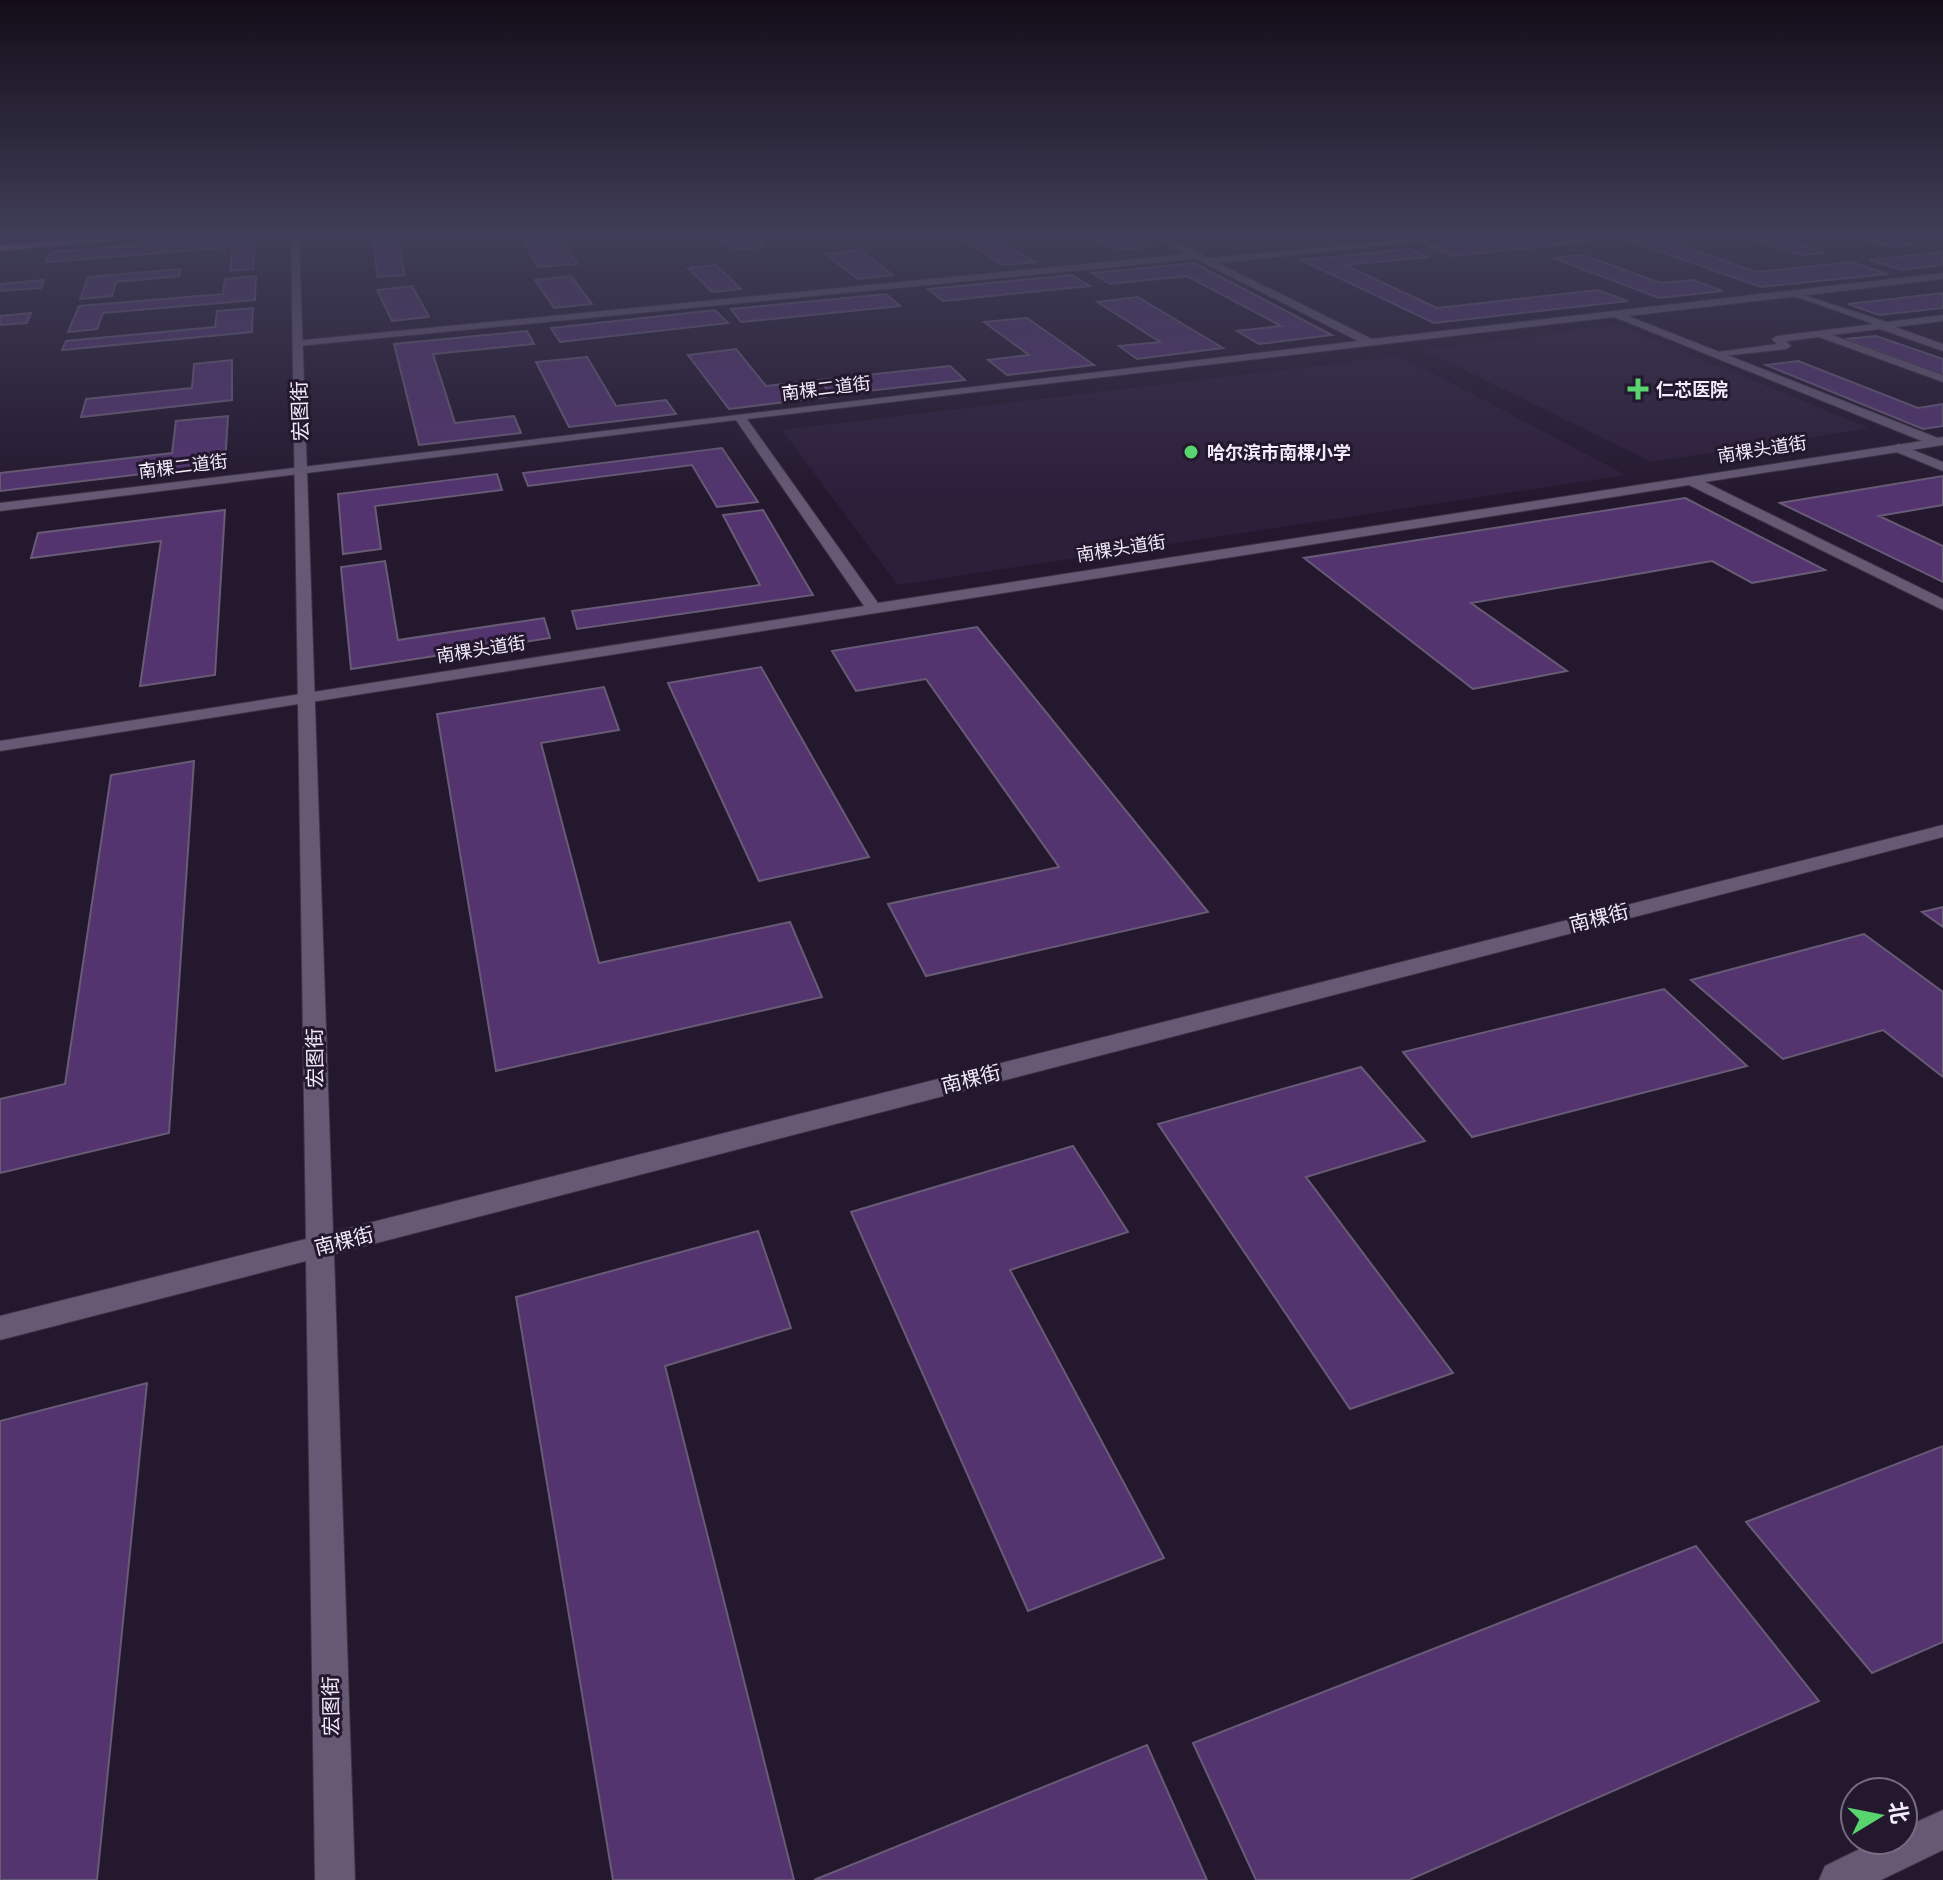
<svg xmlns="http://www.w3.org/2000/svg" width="1943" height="1880" font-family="'DejaVu Sans','Noto Sans SC',sans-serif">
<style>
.built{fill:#2d1e3a}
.building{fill:#53346f;stroke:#685b76;stroke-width:2}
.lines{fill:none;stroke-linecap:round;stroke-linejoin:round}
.service-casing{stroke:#3b3244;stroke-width:2}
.minor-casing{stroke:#3b3244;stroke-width:2}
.tertiary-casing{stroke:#3b3244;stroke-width:2}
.trunk-casing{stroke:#3b3244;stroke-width:2}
.service{fill:#665974;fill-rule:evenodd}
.minor{fill:#665974;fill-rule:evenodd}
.tertiary{fill:#665974;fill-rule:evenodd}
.trunk{fill:#b484e0;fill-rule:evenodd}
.poi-dot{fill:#59d56f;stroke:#24182e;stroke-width:3}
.labels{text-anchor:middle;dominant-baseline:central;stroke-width:6;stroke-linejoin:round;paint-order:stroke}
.far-street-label{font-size:18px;fill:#f2ebfa;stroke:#24182e}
.far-poi-label{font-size:18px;font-weight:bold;fill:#f2ebfa;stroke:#24182e;text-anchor:start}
.street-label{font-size:20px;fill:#f2ebfa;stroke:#24182e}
</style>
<rect width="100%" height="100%" fill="#24182e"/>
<path class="built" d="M 1617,325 L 1869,428 L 1651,462 L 1424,350 Z
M 1400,356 L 1626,475 L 898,585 L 782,430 Z"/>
<path class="building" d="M 372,237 L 397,237 L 405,275 L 378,277 Z
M 521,237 L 560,237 L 577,264 L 538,267 Z
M 718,237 L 752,237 L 764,247 L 733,250 Z
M 994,237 L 1035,262 L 1002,265 L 962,239 Z
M 1091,237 L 1128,237 L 1147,247 L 1115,250 Z
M 1512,237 L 1582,237 L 1593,241 L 1453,256 L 1428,246 Z
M 1619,237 L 1656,237 L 1757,272 L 1852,262 L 1888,274 L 1761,287 Z
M 1744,237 L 1774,237 L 1824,253 L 1801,255 Z
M 1857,237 L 1887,237 L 1912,244 L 1889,246 Z
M 233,238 L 255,242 L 253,269 L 230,271 L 233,247 L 46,262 L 51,252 Z
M 1410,249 L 1428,257 L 1345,265 L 1437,308 L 1598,290 L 1628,301 L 1434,323 L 1301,260 Z
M 859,250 L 893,275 L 858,279 L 825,254 Z
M 1943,252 L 1943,265 L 1902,270 L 1870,260 Z
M 1583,255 L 1661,283 L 1693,280 L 1723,291 L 1659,298 L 1553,258 Z
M 1194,263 L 1332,335 L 1259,344 L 1237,331 L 1281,326 L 1187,276 L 1110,284 L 1092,273 Z
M 716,265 L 741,289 L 712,292 L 688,268 Z
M 180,269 L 179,276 L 116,282 L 112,296 L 80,299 L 88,277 Z
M 1072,275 L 1090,286 L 943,301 L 928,289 Z
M 256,276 L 255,300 L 103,313 L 97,329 L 68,332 L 79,306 L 223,294 L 225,279 Z
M 571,276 L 592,304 L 554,308 L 535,280 Z
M 44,280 L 41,288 L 0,291 L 0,284 Z
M 412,286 L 429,317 L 392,321 L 377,290 Z
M 1943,293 L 1943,308 L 1879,315 L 1848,304 Z
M 886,294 L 900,306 L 741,322 L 731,309 Z
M 1138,297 L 1223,348 L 1137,359 L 1119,346 L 1160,342 L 1097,302 Z
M 253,308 L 252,332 L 62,350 L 66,341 L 215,327 L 217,311 Z
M 715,310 L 728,323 L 560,342 L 551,328 Z
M 31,313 L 27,323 L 0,325 L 0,316 Z
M 1027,318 L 1094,365 L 1007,375 L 988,360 L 1029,355 L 984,322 Z
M 527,331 L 534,344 L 433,354 L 455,423 L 514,416 L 521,433 L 419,445 L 394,344 Z
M 1876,336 L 1943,359 L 1943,375 L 1845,339 Z
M 736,349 L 766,386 L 811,381 L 825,397 L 729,409 L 688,355 Z
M 587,357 L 616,406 L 666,400 L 676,414 L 569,427 L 536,362 Z
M 232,360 L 232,400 L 81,417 L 86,399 L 192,388 L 194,364 Z
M 1798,361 L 1918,408 L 1943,404 L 1943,426 L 1923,429 L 1766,365 Z
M 950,366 L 965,380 L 832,395 L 819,380 Z
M 228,416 L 225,464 L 0,491 L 0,473 L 172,453 L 176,421 Z
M 722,448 L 758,502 L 717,507 L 692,465 L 528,486 L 523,473 Z
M 497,474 L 502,490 L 375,506 L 381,549 L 343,554 L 338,494 Z
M 1943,476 L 1943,505 L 1879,516 L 1943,546 L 1943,582 L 1780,503 Z
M 1685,498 L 1825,570 L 1752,583 L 1712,561 L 1471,603 L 1567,671 L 1473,689 L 1304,558 Z
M 225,510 L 215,675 L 140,686 L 161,541 L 31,558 L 38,533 Z
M 763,510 L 813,595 L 577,629 L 572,611 L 760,585 L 723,515 Z
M 385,561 L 398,640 L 544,618 L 550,638 L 351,669 L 341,567 Z
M 977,627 L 1208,912 L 926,976 L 888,904 L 1059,867 L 926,679 L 856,691 L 832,651 Z
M 761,667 L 869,857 L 759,881 L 668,683 Z
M 604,687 L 619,730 L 541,743 L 599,963 L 790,922 L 822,997 L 496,1071 L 437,714 Z
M 194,761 L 169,1133 L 0,1173 L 0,1099 L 65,1084 L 111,775 Z
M 1943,907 L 1943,927 L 1922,912 Z
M 1864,934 L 1943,992 L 1943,1077 L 1883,1030 L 1783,1059 L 1691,980 Z
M 1664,989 L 1747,1066 L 1472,1137 L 1403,1052 Z
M 1361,1067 L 1425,1141 L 1306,1177 L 1453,1373 L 1350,1409 L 1158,1124 Z
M 1073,1146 L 1128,1232 L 1010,1270 L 1164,1558 L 1028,1611 L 851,1212 Z
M 758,1231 L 791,1328 L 665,1366 L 794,1880 L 613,1880 L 516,1297 Z
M 147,1383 L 97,1880 L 0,1880 L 0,1421 Z
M 1943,1446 L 1943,1642 L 1872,1673 L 1746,1522 Z
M 1696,1546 L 1819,1701 L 1409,1880 L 1256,1880 L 1193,1743 Z
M 1147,1745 L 1207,1880 L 814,1880 Z"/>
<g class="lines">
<defs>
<path id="service" d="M 1791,291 L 1887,322 L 1943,315 L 1943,321 L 1895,327 L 1943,344 L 1943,351 L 1880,329 L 1832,335 L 1943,375 L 1943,382 L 1819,337 L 1786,341 L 1791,346 L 1786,349 L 1714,357 L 1714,353 L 1718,352 L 1777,344 L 1772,339 L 1777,336 L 1874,324 L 1791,295 Z
M 1898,444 L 1943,462 L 1943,471 L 1894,451 L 1892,448 Z"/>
<path id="minor" d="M 1155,237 L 1166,237 L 1209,258 L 1432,237 L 1462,237 L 1218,263 L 1372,339 L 1943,273 L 1943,279 L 1628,316 L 1938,438 L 1943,437 L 1943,445 L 1705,482 L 1943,599 L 1943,610 L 1689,485 L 0,751 L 0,741 L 864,606 L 736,420 L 0,511 L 0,503 L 1358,341 L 1196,259 L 298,346 L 293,343 L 294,341 L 1187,254 ZM 1614,317 L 1922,441 L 878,603 L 747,419 Z
M 1943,1810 L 1943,1850 L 1881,1880 L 1819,1880 L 1825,1866 L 1878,1840 L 1903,1840 L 1903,1828 Z"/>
<path id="tertiary" d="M 291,237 L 299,237 L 333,1232 L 1943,825 L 1943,837 L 334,1254 L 355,1880 L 315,1880 L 306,1261 L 0,1340 L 0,1316 L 306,1239 Z"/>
<path id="trunk" d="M 110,237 L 147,237 L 0,251 L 0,245 Z"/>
</defs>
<use href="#service" class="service-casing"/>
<use href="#minor" class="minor-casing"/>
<use href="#tertiary" class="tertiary-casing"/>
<use href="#trunk" class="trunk-casing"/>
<use href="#service" class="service"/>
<use href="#minor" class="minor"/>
<use href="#tertiary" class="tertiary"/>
<use href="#trunk" class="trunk"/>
</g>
<linearGradient id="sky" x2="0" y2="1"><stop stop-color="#140d19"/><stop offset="0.47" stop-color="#3f3d57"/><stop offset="1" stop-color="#3f3d57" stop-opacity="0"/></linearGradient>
<rect width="1943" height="500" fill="url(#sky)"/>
<g class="poi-dot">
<path d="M1634 377h8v8h8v8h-8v8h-8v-8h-8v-8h8z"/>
<circle cx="1191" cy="452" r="8"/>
</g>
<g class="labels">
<g class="far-street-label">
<text transform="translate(826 388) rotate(-7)">南棵二道街</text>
<text transform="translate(1762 449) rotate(-9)">南棵头道街</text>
<text transform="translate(183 466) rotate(-7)">南棵二道街</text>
<text transform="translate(1121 548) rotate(-9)">南棵头道街</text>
<text transform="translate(481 649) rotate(-9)">南棵头道街</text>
</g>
<g class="far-poi-label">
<text x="1656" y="389">仁芯医院</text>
<text x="1207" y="452">哈尔滨市南棵小学</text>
</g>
<g class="street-label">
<text transform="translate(300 411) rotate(-92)">宏图街</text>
<text transform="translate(1599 918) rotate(-14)">南棵街</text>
<text transform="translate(315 1058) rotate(-91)">宏图街</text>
<text transform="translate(971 1079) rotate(-14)">南棵街</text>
<text transform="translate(344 1241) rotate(-14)">南棵街</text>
<text transform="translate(331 1706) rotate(-91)">宏图街</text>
</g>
</g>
<g transform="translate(1879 1816) rotate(80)"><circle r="38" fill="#24182e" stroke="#766c80" stroke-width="2"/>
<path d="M0-6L14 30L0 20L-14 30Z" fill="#59d56f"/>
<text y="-12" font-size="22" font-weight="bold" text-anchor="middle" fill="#f2ebfa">北</text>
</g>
</svg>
